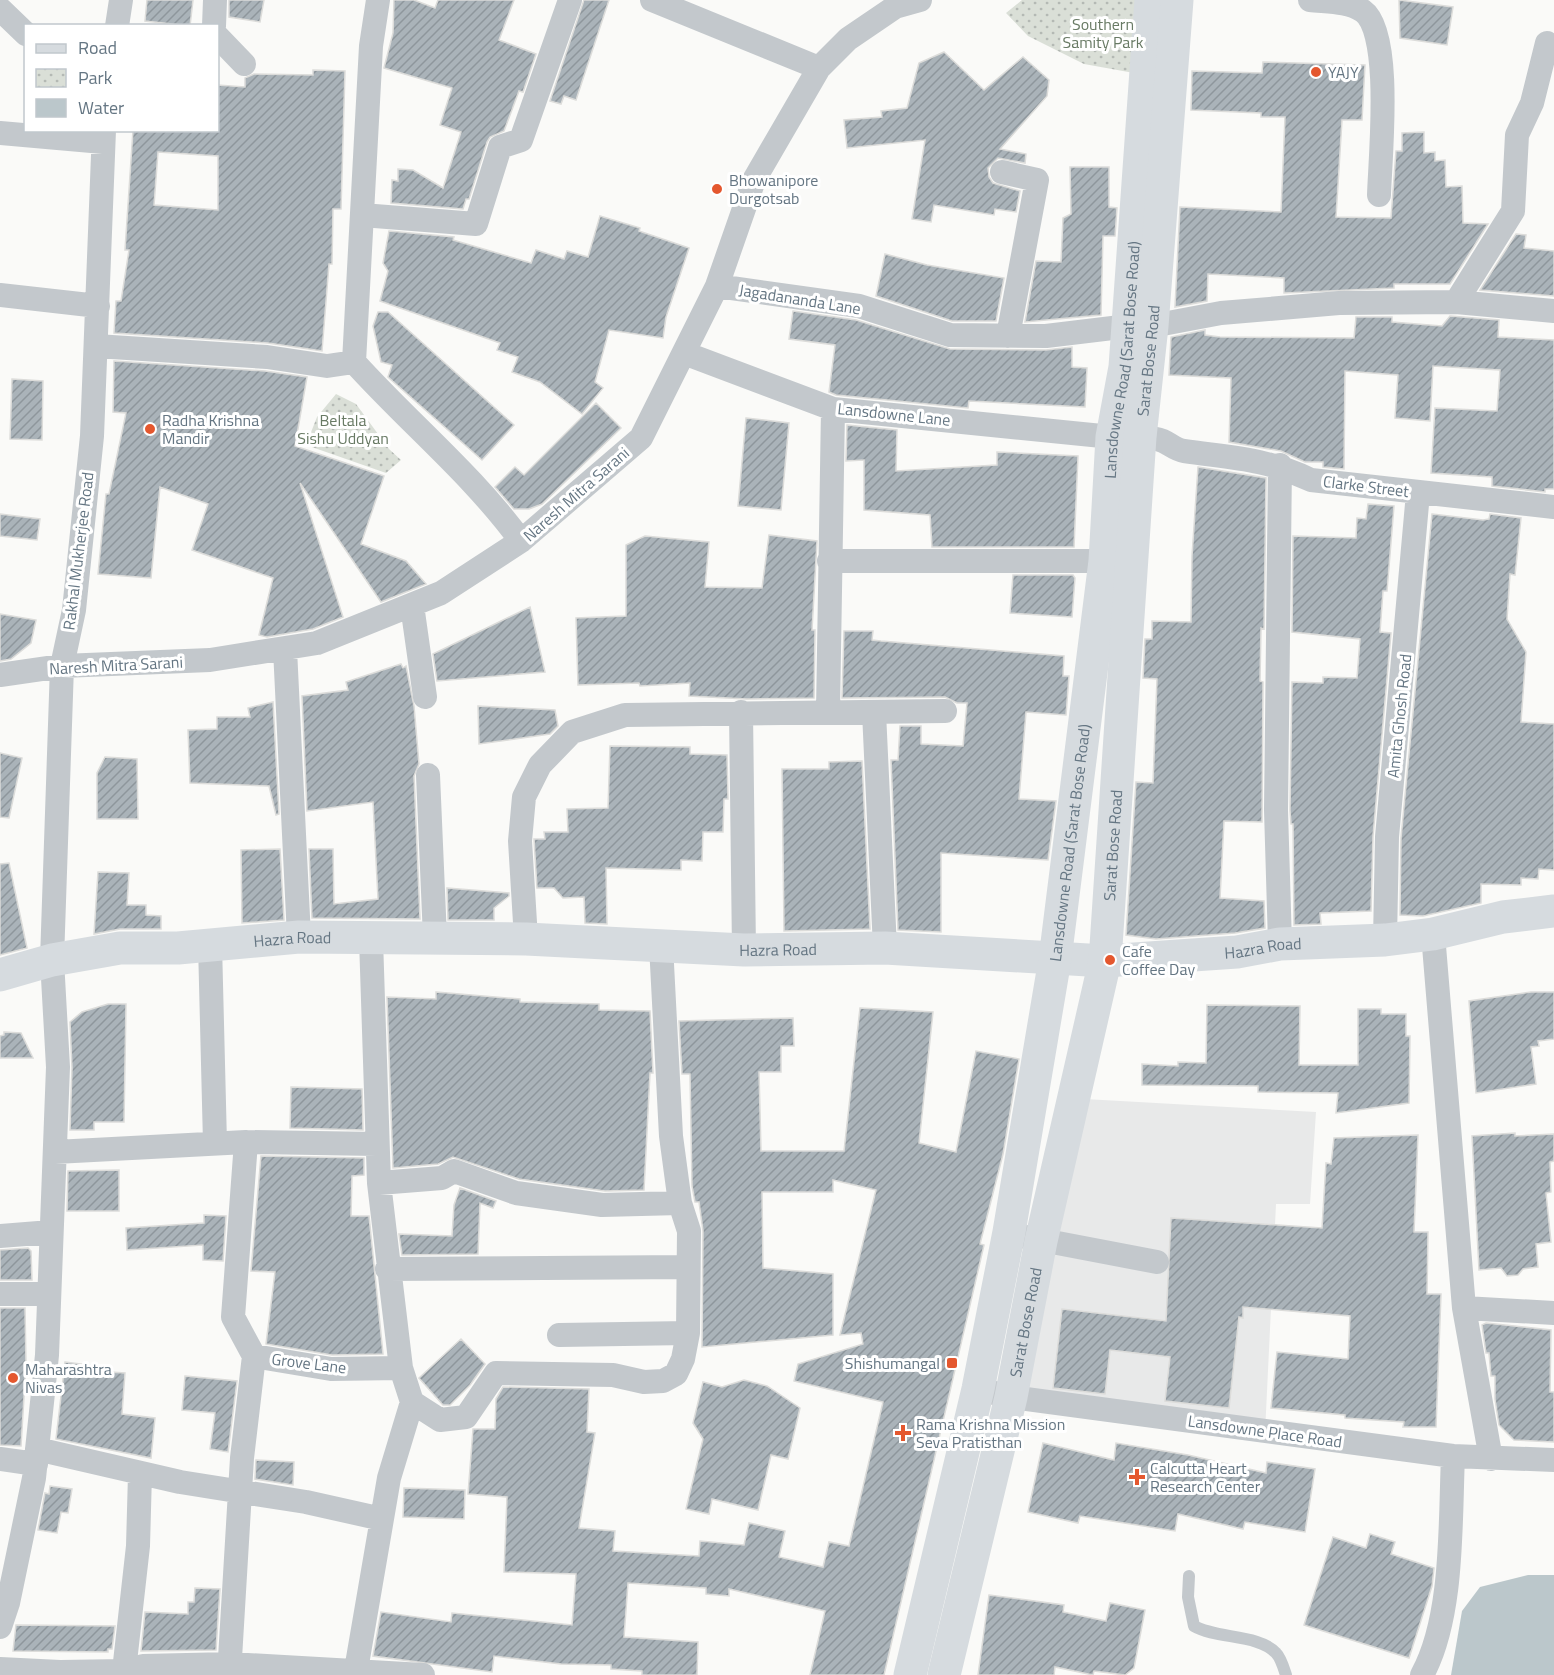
<svg xmlns="http://www.w3.org/2000/svg" width="1554" height="1675" font-family="'Titillium Web',sans-serif">
<style>
.built{fill:#e8e9e9}
.park{fill:url(#park-dots)}
.water{fill:#bbc7cb}
.building{fill:url(#building-hatch);stroke:#dcdcda;stroke-width:1.5;fill-rule:evenodd}
.lines{fill:none;stroke-linecap:round;stroke-linejoin:round}
.lane{stroke:#c3c8cc;stroke-width:12}
.street{stroke:#c3c8cc;stroke-width:24}
.secondary{stroke:#d6dbdf;stroke-width:33}
.poi-dot{fill:#e4572e;stroke:#fff;stroke-width:2}
.labels{text-anchor:middle;dominant-baseline:central;stroke-width:6;stroke-linejoin:round;paint-order:stroke}
.park-label{font-size:16px;fill:#687a64;stroke:#fff}
.poi-label{font-size:16px;fill:#657683;stroke:#fff;text-anchor:start}
.street-label{font-size:16px;fill:#657683;stroke:#fff}
</style>
<defs>
<pattern id="park-dots" width="8" height="8" patternUnits="userSpaceOnUse" patternTransform="scale(1.5)"><rect width="8" height="8" fill="#dadfd7"/><path d="M2 2h.1M6 6h.1" fill="none" stroke="#b4b9b4" stroke-width="1.8" stroke-linecap="round"/></pattern>
<pattern id="building-hatch" width="6" height="6" patternUnits="userSpaceOnUse" patternTransform="scale(1.5)"><rect width="6" height="6" fill="#aab3b9"/><path d="M-1 1l2-2M0 6l6-6M5 7l2-2" fill="none" stroke="#8e969c"/></pattern>
</defs>
<rect width="100%" height="100%" fill="#fafaf8"/>
<path class="built" d="M 1067,1098 L 1316,1112 L 1310,1204 L 1276,1204 L 1265,1433 L 1002,1395 Z"/>
<path class="park" d="M 1022,0 L 1140,0 L 1134,73 L 1084,64 L 1028,36 L 1006,13 Z
M 336,394 L 356,404 L 389,449 L 401,460 L 386,473 L 306,445 L 317,417 Z"/>
<path class="water" d="M 1528,1575 L 1554,1575 L 1554,1675 L 1451,1675 L 1462,1611 L 1480,1587 Z"/>
<path class="building" d="M 147,0 L 193,0 L 190,26 L 145,21 Z
M 229,0 L 264,0 L 260,22 L 229,17 Z
M 394,0 L 414,0 L 435,8 L 438,0 L 514,0 L 499,40 L 536,54 L 523,92 L 519,91 L 504,131 L 490,137 L 487,142 L 469,199 L 466,199 L 463,209 L 391,203 L 392,180 L 398,181 L 398,169 L 413,170 L 443,188 L 461,132 L 440,125 L 452,88 L 384,68 L 393,33 Z
M 584,0 L 609,0 L 576,100 L 564,96 L 561,104 L 550,101 Z
M 1399,0 L 1453,7 L 1447,45 L 1400,38 Z
M 944,52 L 984,90 L 1023,57 L 1049,80 L 1047,96 L 1000,149 L 1026,154 L 1025,163 L 998,158 L 988,168 L 989,177 L 993,183 L 1020,191 L 1016,212 L 995,209 L 994,215 L 934,205 L 931,222 L 912,219 L 925,140 L 847,148 L 844,120 L 882,117 L 881,111 L 907,108 L 919,63 Z
M 1263,62 L 1365,65 L 1362,120 L 1342,120 L 1336,217 L 1391,218 L 1396,151 L 1402,151 L 1402,133 L 1424,132 L 1424,153 L 1435,152 L 1435,161 L 1445,160 L 1446,187 L 1462,186 L 1463,223 L 1488,224 L 1450,284 L 1394,284 L 1394,288 L 1284,293 L 1284,278 L 1208,274 L 1207,301 L 1175,307 L 1180,207 L 1281,212 L 1285,117 L 1261,117 L 1261,113 L 1191,110 L 1192,71 L 1262,73 Z
M 313,70 L 345,71 L 341,209 L 333,209 L 332,264 L 329,264 L 322,351 L 268,343 L 114,333 L 116,301 L 121,301 L 129,250 L 125,250 L 133,130 L 218,130 L 218,85 L 245,87 L 245,78 L 254,74 L 313,75 ZM 158,152 L 218,156 L 218,210 L 154,205 Z
M 1070,167 L 1109,167 L 1109,207 L 1117,208 L 1115,236 L 1103,236 L 1101,315 L 1025,322 L 1036,261 L 1061,262 L 1063,218 L 1071,214 Z
M 600,216 L 640,228 L 639,231 L 689,248 L 666,317 L 663,338 L 609,330 L 595,382 L 603,388 L 582,414 L 540,382 L 512,372 L 518,357 L 497,350 L 500,343 L 380,301 L 388,271 L 383,263 L 389,231 L 454,237 L 453,240 L 531,263 L 536,250 L 564,259 L 567,251 L 588,257 Z
M 1516,234 L 1526,235 L 1524,248 L 1554,251 L 1554,296 L 1480,290 Z
M 885,254 L 927,265 L 1004,278 L 996,321 L 952,321 L 876,296 Z
M 793,311 L 856,320 L 950,349 L 1046,350 L 1072,347 L 1072,367 L 1087,368 L 1085,407 L 969,401 L 968,408 L 836,395 L 829,392 L 835,345 L 789,339 Z
M 378,312 L 388,312 L 514,425 L 482,460 L 388,377 L 392,365 L 381,362 L 373,326 Z
M 1450,316 L 1499,320 L 1498,337 L 1554,340 L 1554,489 L 1545,489 L 1545,492 L 1492,486 L 1492,477 L 1431,473 L 1435,408 L 1497,411 L 1500,370 L 1433,366 L 1430,421 L 1395,418 L 1398,375 L 1345,371 L 1344,469 L 1323,467 L 1323,462 L 1305,462 L 1281,451 L 1229,442 L 1231,378 L 1169,375 L 1171,337 L 1205,330 L 1205,335 L 1220,337 L 1354,338 L 1356,317 L 1392,317 L 1392,322 L 1442,326 Z
M 114,361 L 265,371 L 307,377 L 295,446 L 384,476 L 361,544 L 406,561 L 426,584 L 381,602 L 300,483 L 343,617 L 313,629 L 267,637 L 259,635 L 273,578 L 192,550 L 208,504 L 160,487 L 151,578 L 98,574 L 106,494 L 109,494 L 126,413 L 113,412 Z
M 12,379 L 43,381 L 42,440 L 10,439 Z
M 596,403 L 621,428 L 542,504 L 529,509 L 514,509 L 495,487 L 515,467 L 524,475 Z
M 746,418 L 789,423 L 781,510 L 738,506 Z
M 847,425 L 897,430 L 896,471 L 997,465 L 997,452 L 1078,456 L 1074,547 L 932,547 L 930,515 L 864,510 L 864,460 L 846,461 Z
M 1198,467 L 1266,478 L 1264,629 L 1261,628 L 1260,681 L 1263,682 L 1262,822 L 1224,821 L 1220,898 L 1264,901 L 1265,928 L 1235,933 L 1156,939 L 1126,935 L 1136,782 L 1153,783 L 1157,679 L 1143,678 L 1145,639 L 1152,639 L 1152,621 L 1191,622 L 1192,556 Z
M 1368,504 L 1394,506 L 1387,591 L 1383,591 L 1380,632 L 1391,633 L 1373,836 L 1371,911 L 1320,913 L 1321,924 L 1294,925 L 1293,824 L 1291,824 L 1290,810 L 1292,682 L 1323,683 L 1323,677 L 1357,678 L 1360,639 L 1292,632 L 1293,536 L 1356,538 L 1357,518 L 1366,519 Z
M 0,514 L 40,519 L 37,540 L 0,536 Z
M 1432,514 L 1483,520 L 1489,519 L 1490,514 L 1521,518 L 1515,575 L 1510,574 L 1507,619 L 1526,652 L 1521,722 L 1554,724 L 1554,870 L 1539,869 L 1538,879 L 1521,878 L 1521,885 L 1481,884 L 1481,903 L 1423,916 L 1400,915 L 1401,838 Z
M 769,535 L 817,541 L 812,630 L 815,630 L 814,698 L 747,699 L 689,696 L 690,683 L 640,686 L 639,683 L 578,685 L 576,618 L 626,616 L 626,545 L 645,536 L 709,542 L 705,587 L 762,588 Z
M 1013,575 L 1073,575 L 1075,578 L 1072,617 L 1010,613 Z
M 530,607 L 545,672 L 437,681 L 433,654 Z
M 0,614 L 36,620 L 31,643 L 11,659 L 0,661 Z
M 844,631 L 873,631 L 872,640 L 881,641 L 1064,656 L 1063,676 L 1069,676 L 1066,715 L 1026,712 L 1019,799 L 1056,801 L 1048,860 L 941,853 L 941,932 L 898,930 L 891,760 L 898,760 L 900,726 L 921,726 L 921,744 L 963,746 L 967,703 L 957,703 L 945,697 L 842,698 Z
M 401,664 L 403,668 L 406,666 L 414,706 L 419,764 L 414,776 L 420,919 L 312,918 L 309,849 L 333,849 L 334,904 L 378,899 L 373,802 L 307,811 L 302,696 L 348,690 L 346,682 Z
M 273,702 L 279,814 L 276,815 L 269,786 L 190,783 L 188,730 L 217,729 L 217,717 L 250,717 L 248,708 Z
M 478,706 L 555,710 L 558,726 L 550,734 L 479,744 Z
M 610,746 L 690,747 L 690,754 L 727,755 L 728,799 L 724,799 L 723,832 L 703,832 L 702,861 L 681,860 L 681,870 L 606,868 L 607,924 L 585,923 L 584,897 L 563,898 L 554,888 L 537,888 L 534,839 L 545,839 L 544,832 L 568,832 L 567,809 L 608,808 Z
M 0,753 L 22,758 L 9,818 L 0,817 Z
M 105,757 L 137,759 L 138,819 L 97,819 L 97,773 Z
M 862,761 L 870,929 L 784,931 L 782,769 L 829,769 L 829,762 Z
M 280,849 L 284,920 L 242,923 L 241,850 Z
M 9,863 L 27,948 L 0,955 L 0,864 Z
M 98,872 L 129,873 L 127,905 L 146,905 L 146,915 L 161,916 L 161,929 L 120,929 L 94,934 Z
M 447,888 L 509,893 L 509,896 L 494,908 L 494,920 L 448,920 Z
M 436,992 L 520,999 L 520,1002 L 599,1004 L 599,1010 L 650,1011 L 653,1073 L 650,1073 L 644,1190 L 605,1191 L 519,1179 L 453,1157 L 438,1164 L 393,1168 L 387,997 L 436,999 Z
M 1531,992 L 1554,992 L 1554,1039 L 1538,1041 L 1539,1046 L 1531,1047 L 1536,1084 L 1476,1093 L 1469,1001 Z
M 108,1004 L 126,1004 L 124,1122 L 94,1122 L 94,1130 L 70,1130 L 72,1068 L 70,1022 L 82,1012 Z
M 1207,1005 L 1300,1006 L 1299,1065 L 1358,1065 L 1358,1009 L 1381,1009 L 1381,1014 L 1406,1014 L 1406,1036 L 1410,1036 L 1409,1103 L 1336,1113 L 1338,1093 L 1258,1092 L 1258,1086 L 1142,1085 L 1142,1064 L 1178,1066 L 1178,1062 L 1206,1063 Z
M 860,1008 L 933,1012 L 919,1143 L 956,1152 L 976,1051 L 1019,1059 L 1003,1154 L 980,1244 L 984,1245 L 884,1675 L 810,1675 L 825,1611 L 729,1589 L 729,1596 L 706,1594 L 706,1588 L 628,1583 L 624,1637 L 698,1642 L 697,1675 L 642,1675 L 642,1671 L 611,1669 L 611,1665 L 561,1664 L 494,1656 L 492,1672 L 373,1656 L 381,1612 L 451,1622 L 452,1613 L 572,1625 L 576,1574 L 504,1572 L 507,1497 L 468,1494 L 473,1429 L 495,1429 L 496,1399 L 503,1387 L 589,1389 L 587,1432 L 595,1433 L 579,1528 L 615,1531 L 613,1551 L 699,1556 L 700,1541 L 744,1545 L 749,1523 L 785,1531 L 779,1557 L 823,1567 L 829,1542 L 849,1546 L 883,1402 L 794,1381 L 798,1364 L 863,1344 L 861,1333 L 840,1335 L 876,1190 L 833,1180 L 833,1192 L 762,1192 L 763,1268 L 833,1274 L 833,1335 L 702,1347 L 703,1231 L 699,1202 L 695,1202 L 692,1186 L 690,1074 L 682,1074 L 679,1021 L 793,1018 L 794,1046 L 781,1046 L 781,1072 L 759,1072 L 761,1151 L 844,1151 Z
M 4,1032 L 21,1033 L 33,1058 L 0,1058 L 0,1036 L 4,1035 Z
M 291,1087 L 362,1089 L 363,1130 L 290,1128 Z
M 1515,1133 L 1515,1136 L 1554,1134 L 1554,1161 L 1550,1162 L 1551,1192 L 1546,1193 L 1551,1242 L 1536,1244 L 1538,1267 L 1523,1269 L 1518,1275 L 1507,1276 L 1501,1268 L 1479,1270 L 1472,1136 Z
M 1418,1135 L 1414,1232 L 1428,1232 L 1427,1294 L 1441,1294 L 1436,1427 L 1403,1427 L 1404,1422 L 1345,1418 L 1345,1415 L 1271,1408 L 1277,1352 L 1348,1359 L 1350,1316 L 1243,1307 L 1243,1318 L 1239,1317 L 1229,1408 L 1165,1401 L 1170,1357 L 1110,1350 L 1105,1394 L 1053,1388 L 1062,1309 L 1166,1321 L 1171,1218 L 1322,1228 L 1326,1163 L 1331,1164 L 1334,1138 Z
M 261,1156 L 364,1158 L 364,1175 L 352,1176 L 351,1216 L 369,1216 L 383,1354 L 332,1355 L 266,1344 L 275,1272 L 251,1271 Z
M 119,1170 L 119,1211 L 67,1211 L 68,1171 Z
M 460,1188 L 496,1201 L 493,1208 L 480,1203 L 478,1254 L 402,1255 L 399,1234 L 452,1236 L 454,1205 Z
M 204,1215 L 226,1216 L 223,1261 L 203,1260 L 203,1245 L 127,1250 L 126,1228 L 204,1223 Z
M 28,1248 L 31,1251 L 32,1280 L 0,1280 L 0,1250 Z
M 0,1308 L 25,1308 L 26,1364 L 21,1446 L 0,1445 Z
M 1486,1323 L 1551,1330 L 1550,1392 L 1554,1392 L 1554,1442 L 1514,1440 L 1499,1425 L 1495,1399 L 1495,1376 L 1491,1376 L 1489,1353 L 1486,1353 L 1482,1325 Z
M 461,1339 L 485,1364 L 470,1385 L 450,1405 L 443,1405 L 419,1378 Z
M 65,1362 L 95,1366 L 94,1371 L 125,1373 L 122,1414 L 155,1418 L 151,1458 L 56,1439 Z
M 185,1376 L 237,1381 L 228,1452 L 210,1449 L 215,1413 L 182,1410 Z
M 744,1380 L 767,1386 L 800,1408 L 788,1459 L 771,1455 L 758,1510 L 712,1499 L 709,1514 L 686,1509 L 703,1439 L 693,1423 L 703,1382 L 722,1387 Z
M 1043,1443 L 1114,1460 L 1116,1443 L 1188,1455 L 1266,1473 L 1267,1462 L 1315,1469 L 1305,1532 L 1245,1522 L 1243,1529 L 1178,1514 L 1175,1531 L 1080,1516 L 1078,1523 L 1028,1512 Z
M 256,1460 L 294,1462 L 293,1485 L 255,1479 Z
M 50,1486 L 72,1489 L 68,1513 L 61,1512 L 57,1533 L 38,1530 L 45,1493 L 49,1494 Z
M 404,1488 L 465,1490 L 464,1519 L 403,1517 Z
M 1370,1534 L 1395,1542 L 1391,1554 L 1434,1568 L 1432,1586 L 1409,1658 L 1304,1625 L 1333,1537 L 1366,1548 Z
M 195,1588 L 220,1589 L 216,1650 L 141,1651 L 145,1612 L 188,1614 L 188,1602 L 194,1602 Z
M 989,1595 L 1064,1605 L 1063,1612 L 1106,1621 L 1110,1603 L 1145,1610 L 1134,1668 L 1125,1675 L 1094,1671 L 1093,1675 L 1055,1667 L 1054,1675 L 978,1675 Z
M 16,1625 L 115,1626 L 112,1649 L 108,1649 L 108,1652 L 13,1651 Z"/>
<g class="lines">
<path class="lane" d="M 1189,1576 L 1188,1597 L 1194,1626 C 1216,1639 1259,1634 1276,1653 C 1281,1658 1284,1669 1286,1675"/>
<path class="street" d="M 378,0 L 371,46 L 354,362 C 409,423 473,475 521,541
M 652,0 L 819,68
M 1310,0 C 1327,2 1348,1 1363,11 C 1393,32 1380,159 1379,195
M 0,9 L 26,34
M 117,26 L 121,0
M 214,26 L 215,0
M 218,37 L 244,64
M 0,133 L 103,142
M 1002,172 L 1037,180 L 1008,336
M 362,215 L 476,224 L 500,147 L 521,140 L 570,0
M 717,286 L 859,306 L 950,335 L 1046,336 L 1129,326 L 1152,326 L 1221,313 L 1339,303 L 1456,302 L 1554,311
M 0,295 L 98,306
M 1456,302 L 1513,211 L 1517,135 L 1532,103 L 1547,43
M 96,346 L 267,357 L 327,366 L 354,362
M 684,353 L 833,409 L 1112,437 C 1129,437 1147,435 1163,441 C 1170,444 1176,450 1184,451 C 1233,458 1264,458 1311,480 L 1554,507
M 829,561 L 1105,561
M 412,605 L 425,697
M 285,649 L 299,937
M 0,675 L 62,666 L 210,660 L 317,643 L 441,593 L 521,541 L 641,438 L 717,286 L 754,180 L 819,68 L 848,39 L 895,7 L 920,0
M 741,712 L 744,950
M 828,712 L 833,409
M 874,712 L 885,948
M 428,775 L 435,938
M 1433,934 L 1464,1308 L 1491,1459
M 371,939 L 379,1183 L 401,1368 L 412,1402 L 440,1420 L 466,1417 L 496,1373 L 613,1375 L 644,1382 L 663,1381 L 676,1374 L 683,1359 L 688,1333 L 689,1231 L 680,1203 L 671,1136 L 661,945
M 526,939 L 520,841 L 524,797 L 540,765 L 572,732 L 625,715 L 945,711
M 1385,940 L 1387,837 L 1418,493
M 210,944 L 215,1143
M 1280,944 L 1276,810 L 1280,465
M 55,1152 L 246,1142 L 377,1144
M 379,1183 L 442,1178 L 454,1171 L 516,1193 L 602,1205 L 680,1203
M 0,1236 L 51,1232
M 1026,1237 L 1157,1262
M 387,1269 L 688,1267
M 0,1294 L 49,1294
M 1464,1308 L 1554,1313
M 559,1335 L 688,1333
M 254,1356 L 331,1369 L 401,1368
M 978,1389 L 1011,1397 L 1453,1456 L 1554,1460
M 37,1449 L 180,1482 L 306,1502 L 382,1519
M 0,1459 L 36,1464
M 0,1627 L 8,1603 L 34,1478 L 47,1355 L 58,1067 L 52,960 L 62,666 L 74,610 L 92,436 L 104,130
M 0,1669 L 60,1672 L 124,1671 L 143,1666 L 231,1664 L 423,1675
M 356,1670 L 389,1478 L 412,1402
M 124,1671 L 138,1546 L 140,1474
M 229,1675 L 242,1458 L 254,1356 L 233,1317 L 246,1142
M 1422,1675 C 1454,1617 1450,1521 1453,1456"/>
<g class="secondary">
<path id="s1" d="M 0,975 L 52,960 L 120,948 L 178,948 L 299,937 L 526,939 L 744,950 L 885,948 L 1105,961 L 1237,952 L 1280,944 L 1385,940 L 1433,934 L 1503,917 L 1554,911"/>
<path id="s2" d="M 910,1675 L 978,1389 L 1009,1232 L 1055,959 L 1105,561 L 1112,437 L 1125,367 L 1151,0"/>
<path id="s3" d="M 944,1675 L 1011,1397 L 1041,1241 L 1105,961 L 1140,437 L 1152,326 L 1177,0"/>
</g>
</g>
<g class="poi-dot">
<circle cx="1316" cy="72" r="6"/>
<circle cx="717" cy="189" r="6"/>
<circle cx="150" cy="429" r="6"/>
<circle cx="1110" cy="960" r="6"/>
<rect x="946" y="1357" width="12" height="12" rx="3"/>
<circle cx="13" cy="1378" r="6"/>
<path d="M900 1424h6v6h6v6h-6v6h-6v-6h-6v-6h6z"/>
<path d="M1134 1468h6v6h6v6h-6v6h-6v-6h-6v-6h6z"/>
</g>
<g class="labels">
<g class="park-label">
<text x="1103" y="24">Southern<tspan x="1103" dy="18">Samity Park</tspan></text>
<text x="343" y="420">Beltala<tspan x="343" dy="18">Sishu Uddyan</tspan></text>
</g>
<g class="poi-label">
<text x="1328" y="72">YAJY</text>
<text x="729" y="180">Bhowanipore<tspan x="729" dy="18">Durgotsab</tspan></text>
<text x="162" y="420">Radha Krishna<tspan x="162" dy="18">Mandir</tspan></text>
<text x="1122" y="951">Cafe<tspan x="1122" dy="18">Coffee Day</tspan></text>
<text x="940" y="1363" text-anchor="end">Shishumangal</text>
<text x="25" y="1369">Maharashtra<tspan x="25" dy="18">Nivas</tspan></text>
<text x="916" y="1424">Rama Krishna Mission<tspan x="916" dy="18">Seva Pratisthan</tspan></text>
<text x="1150" y="1468">Calcutta Heart<tspan x="1150" dy="18">Research Center</tspan></text>
</g>
<g class="street-label">
<text transform="translate(800 299) rotate(9)">Jagadananda Lane</text>
<text stroke="none"><textPath href="#s2" startOffset="1334">Lansdowne Road (Sarat Bose Road)</textPath></text>
<text stroke="none"><textPath href="#s3" startOffset="1334">Sarat Bose Road</textPath></text>
<text transform="translate(894 414) rotate(6)">Lansdowne Lane</text>
<text transform="translate(1366 486) rotate(7)">Clarke Street</text>
<text transform="translate(576 494) rotate(-41)">Naresh Mitra Sarani</text>
<text transform="translate(78 551) rotate(-83)">Rakhal Mukherjee Road</text>
<text transform="translate(116 665) rotate(-3)">Naresh Mitra Sarani</text>
<text transform="translate(1399 716) rotate(-84)">Amita Ghosh Road</text>
<text stroke="none"><textPath href="#s2" startOffset="848">Lansdowne Road (Sarat Bose Road)</textPath></text>
<text stroke="none"><textPath href="#s3" startOffset="848">Sarat Bose Road</textPath></text>
<text stroke="none"><textPath href="#s1" startOffset="296">Hazra Road</textPath></text>
<text stroke="none"><textPath href="#s1" startOffset="1268">Hazra Road</textPath></text>
<text stroke="none"><textPath href="#s1" startOffset="782">Hazra Road</textPath></text>
<text stroke="none"><textPath href="#s3" startOffset="362">Sarat Bose Road</textPath></text>
<text transform="translate(309 1363) rotate(7)">Grove Lane</text>
<text transform="translate(1265 1431) rotate(8)">Lansdowne Place Road</text>
</g>
</g>
<rect x="24" y="24" width="195" height="108" fill="#ffffff" stroke="#c1c8cd" stroke-width="1.5"/>
<rect x="36" y="44" width="30" height="9" fill="#d6dbdf" stroke="#c1c8cd" stroke-width="1.5"/>
<text x="78" y="54" font-size="18" fill="#657683">Road</text>
<rect x="36" y="69" width="30" height="18" fill="url(#park-dots)" stroke="#c1c8cd" stroke-width="1.5"/>
<text x="78" y="84" font-size="18" fill="#657683">Park</text>
<rect x="36" y="99" width="30" height="18" fill="#bbc7cb" stroke="#c1c8cd" stroke-width="1.5"/>
<text x="78" y="114" font-size="18" fill="#657683">Water</text>
</svg>
